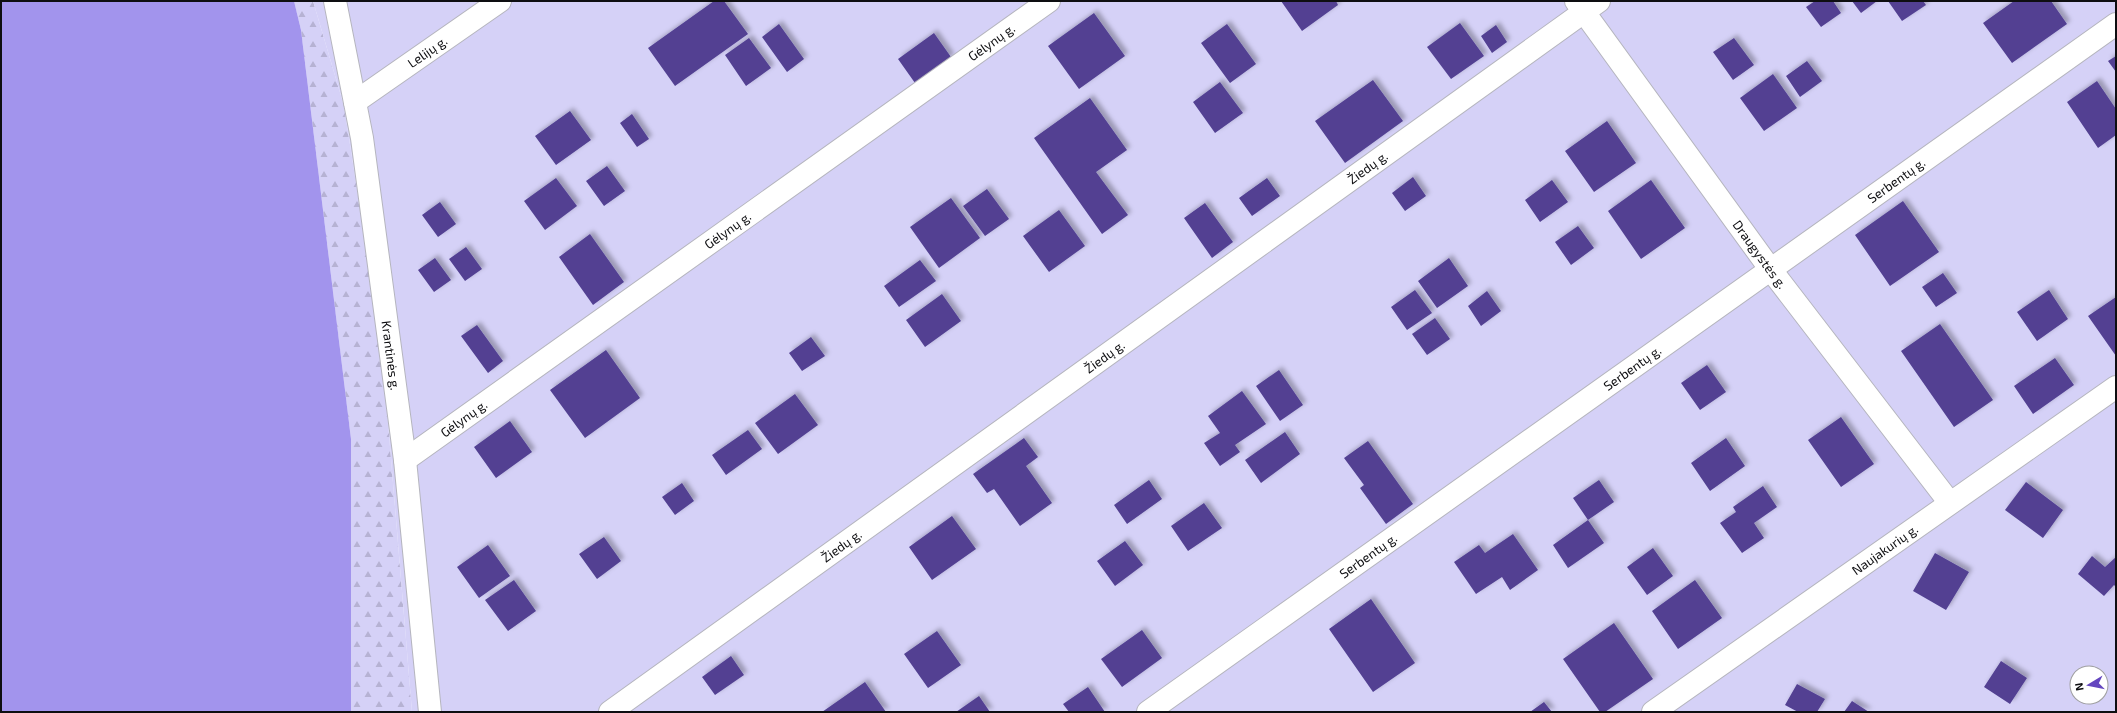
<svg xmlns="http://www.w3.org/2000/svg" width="2117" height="713" font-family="'Exo 2',sans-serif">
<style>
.forest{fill:url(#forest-firs)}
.garden{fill:#d5d1f7;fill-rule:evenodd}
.water{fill:#a294ed}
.building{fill:#524192;filter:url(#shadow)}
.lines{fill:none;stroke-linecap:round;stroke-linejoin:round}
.street-casing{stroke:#b5b5be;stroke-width:24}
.street{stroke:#fff;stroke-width:22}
.labels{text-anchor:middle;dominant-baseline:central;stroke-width:4;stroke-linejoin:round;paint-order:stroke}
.street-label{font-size:13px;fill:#0e0e11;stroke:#fff}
</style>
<defs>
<pattern id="forest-firs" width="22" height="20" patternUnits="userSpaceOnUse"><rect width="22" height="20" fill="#d5d1f7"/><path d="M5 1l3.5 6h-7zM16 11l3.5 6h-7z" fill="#b6b2d3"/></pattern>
<filter id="shadow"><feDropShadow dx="3.5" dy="-3.5" stdDeviation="2" flood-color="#0004"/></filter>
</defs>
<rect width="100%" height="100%" fill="#f4f4fe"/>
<path class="forest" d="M 294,1 L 313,1 L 344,106 L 382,350 L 412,712 L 351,712 L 351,439 L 301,30 Z"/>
<path class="garden" d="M 313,1 L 2116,1 L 2116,712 L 412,712 L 382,350 L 344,106 ZM 2077,673 L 2101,673 L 2101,697 L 2077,697 Z"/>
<path class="water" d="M 1,1 L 294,1 L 301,30 L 351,439 L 351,712 L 1,712 Z"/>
<path class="building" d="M 714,1 L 724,1 L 748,34 L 675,86 L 648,48 Z
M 1281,1 L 1336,1 L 1338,5 L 1302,31 Z
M 1815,1 L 1833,1 L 1841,13 L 1821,27 L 1806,7 Z
M 1852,1 L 1877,1 L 1861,13 Z
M 1888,1 L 1923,1 L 1926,5 L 1902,21 Z
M 2014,1 L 2051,1 L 2067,24 L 2012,63 L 1983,23 Z
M 1094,13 L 1125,56 L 1079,89 L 1048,46 Z
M 1460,23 L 1484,56 L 1451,79 L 1427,47 Z
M 779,24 L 804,59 L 787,72 L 762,37 Z
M 1227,24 L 1256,64 L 1230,83 L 1201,43 Z
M 1496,25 L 1507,42 L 1492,53 L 1481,36 Z
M 934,33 L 951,57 L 915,83 L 898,59 Z
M 749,38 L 771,68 L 746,86 L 725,55 Z
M 1734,38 L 1754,65 L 1733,80 L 1713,52 Z
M 2116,56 L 2116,72 L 2108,61 Z
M 1807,61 L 1822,81 L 1800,97 L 1786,76 Z
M 1773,74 L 1797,108 L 1764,131 L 1740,98 Z
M 1373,80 L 1403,121 L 1345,163 L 1315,121 Z
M 2097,81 L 2116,109 L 2116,135 L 2098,148 L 2067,102 Z
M 1220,82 L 1243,113 L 1215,133 L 1193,102 Z
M 1090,98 L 1127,150 L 1096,172 L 1128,215 L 1102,234 L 1034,138 Z
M 570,111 L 591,140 L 556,165 L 535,136 Z
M 632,114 L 649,139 L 637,147 L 620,123 Z
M 1607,121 L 1636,163 L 1594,192 L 1565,151 Z
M 607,166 L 625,191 L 604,206 L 586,181 Z
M 1413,177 L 1426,196 L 1405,211 L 1392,193 Z
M 556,178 L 577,206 L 545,230 L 524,201 Z
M 1267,178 L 1280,196 L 1252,216 L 1239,198 Z
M 1552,180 L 1568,202 L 1540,222 L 1525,200 Z
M 1651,180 L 1685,228 L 1641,259 L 1608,211 Z
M 987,189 L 1009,219 L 985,236 L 963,206 Z
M 951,198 L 980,238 L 939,268 L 910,227 Z
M 1903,201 L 1939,252 L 1890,286 L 1855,235 Z
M 440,202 L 456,224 L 438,237 L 422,215 Z
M 1205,203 L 1233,242 L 1212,258 L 1184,218 Z
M 1059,210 L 1085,246 L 1049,272 L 1023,236 Z
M 1578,226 L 1594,248 L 1571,265 L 1555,242 Z
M 590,234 L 624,282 L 593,305 L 559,257 Z
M 466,247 L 482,269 L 465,281 L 449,259 Z
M 435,258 L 451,280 L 434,292 L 418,270 Z
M 1449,258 L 1468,286 L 1437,308 L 1418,281 Z
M 920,260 L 936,281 L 899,307 L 884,286 Z
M 1943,273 L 1957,293 L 1936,307 L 1922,287 Z
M 1415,290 L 1432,313 L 1407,330 L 1391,307 Z
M 2049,290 L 2068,319 L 2037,341 L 2017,312 Z
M 1487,291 L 1501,311 L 1481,326 L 1468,306 Z
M 942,294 L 961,321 L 925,347 L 906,320 Z
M 2116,297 L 2116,356 L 2088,316 Z
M 1435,318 L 1450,339 L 1427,355 L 1412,334 Z
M 1940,324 L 1993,400 L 1954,427 L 1901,351 Z
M 477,325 L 503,361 L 488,373 L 461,336 Z
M 811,337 L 825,356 L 802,371 L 789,353 Z
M 606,350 L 640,398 L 585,438 L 550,390 Z
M 2055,358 L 2074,385 L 2033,414 L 2014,386 Z
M 1707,365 L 1726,392 L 1700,410 L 1681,383 Z
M 1279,370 L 1303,405 L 1280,421 L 1256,386 Z
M 1242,391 L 1266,424 L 1235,445 L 1240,452 L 1220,466 L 1204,443 L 1220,433 L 1208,416 Z
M 795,394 L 818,425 L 778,454 L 755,423 Z
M 1841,417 L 1874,464 L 1841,487 L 1808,440 Z
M 510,421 L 532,452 L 496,478 L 474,447 Z
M 748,430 L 762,449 L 726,475 L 712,455 Z
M 1285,432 L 1300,454 L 1261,483 L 1245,460 Z
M 1024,438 L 1038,457 L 1026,466 L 1052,503 L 1020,526 L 994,489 L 987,493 L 973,474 Z
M 1726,438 L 1745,466 L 1710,491 L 1691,463 Z
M 1368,441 L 1413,504 L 1386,524 L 1360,488 L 1364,485 L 1344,458 Z
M 1149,480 L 1162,499 L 1127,524 L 1114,505 Z
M 1599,480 L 1614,502 L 1588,520 L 1573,498 Z
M 2026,482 L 2063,510 L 2043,538 L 2005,510 Z
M 682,483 L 694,501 L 675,515 L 662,497 Z
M 1763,486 L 1777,507 L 1754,523 L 1764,538 L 1742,553 L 1720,523 L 1736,512 L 1733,507 Z
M 1204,503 L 1222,528 L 1188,551 L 1171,526 Z
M 952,516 L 976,549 L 932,580 L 909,547 Z
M 1588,520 L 1604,543 L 1568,568 L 1553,545 Z
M 1513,534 L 1538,570 L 1510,590 L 1502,577 L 1476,594 L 1454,562 L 1479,545 L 1485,553 Z
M 604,537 L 621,561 L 597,579 L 579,554 Z
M 1125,541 L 1143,565 L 1115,586 L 1097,561 Z
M 488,545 L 510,576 L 479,598 L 457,567 Z
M 1653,548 L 1673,576 L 1647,595 L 1627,567 Z
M 1935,553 L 1969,572 L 1946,610 L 1913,591 Z
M 2092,556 L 2105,567 L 2116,557 L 2116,587 L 2114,585 L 2104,596 L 2078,574 Z
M 514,580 L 536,611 L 508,631 L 485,600 Z
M 1695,580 L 1722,618 L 1678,649 L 1652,611 Z
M 1371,599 L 1415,663 L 1373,692 L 1329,629 Z
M 1614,623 L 1653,679 L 1605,712 L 1600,712 L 1563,659 Z
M 1142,630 L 1162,658 L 1122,687 L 1101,659 Z
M 937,631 L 961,665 L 928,688 L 904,654 Z
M 731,656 L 744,675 L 715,695 L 702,677 Z
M 2001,661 L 2027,678 L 2010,704 L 1984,687 Z
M 865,682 L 886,712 L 822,712 Z
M 1797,684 L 1825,699 L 1817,712 L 1798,712 L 1785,705 Z
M 1088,687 L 1105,712 L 1069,712 L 1063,704 Z
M 979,696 L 990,712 L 956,712 Z
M 1852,701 L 1869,712 L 1844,712 Z
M 1544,702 L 1552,712 L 1530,712 Z"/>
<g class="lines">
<defs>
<g id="street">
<path id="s1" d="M 335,1 L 362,138 L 405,460 L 430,712"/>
<path id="s2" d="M 1576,1 L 1771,270 L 1950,503"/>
<path id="s3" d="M 355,102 L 500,1"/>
<path id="s4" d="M 405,460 L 1049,1"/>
<path id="s5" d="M 610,712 L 1599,1"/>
<path id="s6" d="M 1148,712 L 2116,24"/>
<path id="s7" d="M 1653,712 L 2116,387"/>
</g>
</defs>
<use href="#street" class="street-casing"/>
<use href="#street" class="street"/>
</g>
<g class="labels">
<g class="street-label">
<text stroke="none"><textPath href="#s4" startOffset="720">Gėlynų g.</textPath></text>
<text stroke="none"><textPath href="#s3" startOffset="88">Lelijų g.</textPath></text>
<text stroke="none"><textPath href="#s5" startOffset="933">Žiedų g.</textPath></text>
<text stroke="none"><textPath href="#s6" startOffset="918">Serbentų g.</textPath></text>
<text stroke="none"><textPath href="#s4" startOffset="396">Gėlynų g.</textPath></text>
<text stroke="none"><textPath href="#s2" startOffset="313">Draugystės g.</textPath></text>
<text stroke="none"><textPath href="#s1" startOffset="359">Krantinės g.</textPath></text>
<text stroke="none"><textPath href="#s5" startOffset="609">Žiedų g.</textPath></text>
<text stroke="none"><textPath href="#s6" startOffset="594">Serbentų g.</textPath></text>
<text stroke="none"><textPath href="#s4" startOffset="72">Gėlynų g.</textPath></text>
<text stroke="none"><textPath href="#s5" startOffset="285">Žiedų g.</textPath></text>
<text stroke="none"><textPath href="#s7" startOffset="283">Naujakurių g.</textPath></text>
<text stroke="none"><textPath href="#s6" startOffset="270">Serbentų g.</textPath></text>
</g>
</g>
<rect width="2117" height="713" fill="none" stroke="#0e0e11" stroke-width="4"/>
<g transform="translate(2089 685) rotate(260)"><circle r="19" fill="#ffffff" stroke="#9f9fa0"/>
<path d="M0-3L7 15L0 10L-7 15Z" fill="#6446bf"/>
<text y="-6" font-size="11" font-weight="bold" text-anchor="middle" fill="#0e0e11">N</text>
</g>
</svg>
